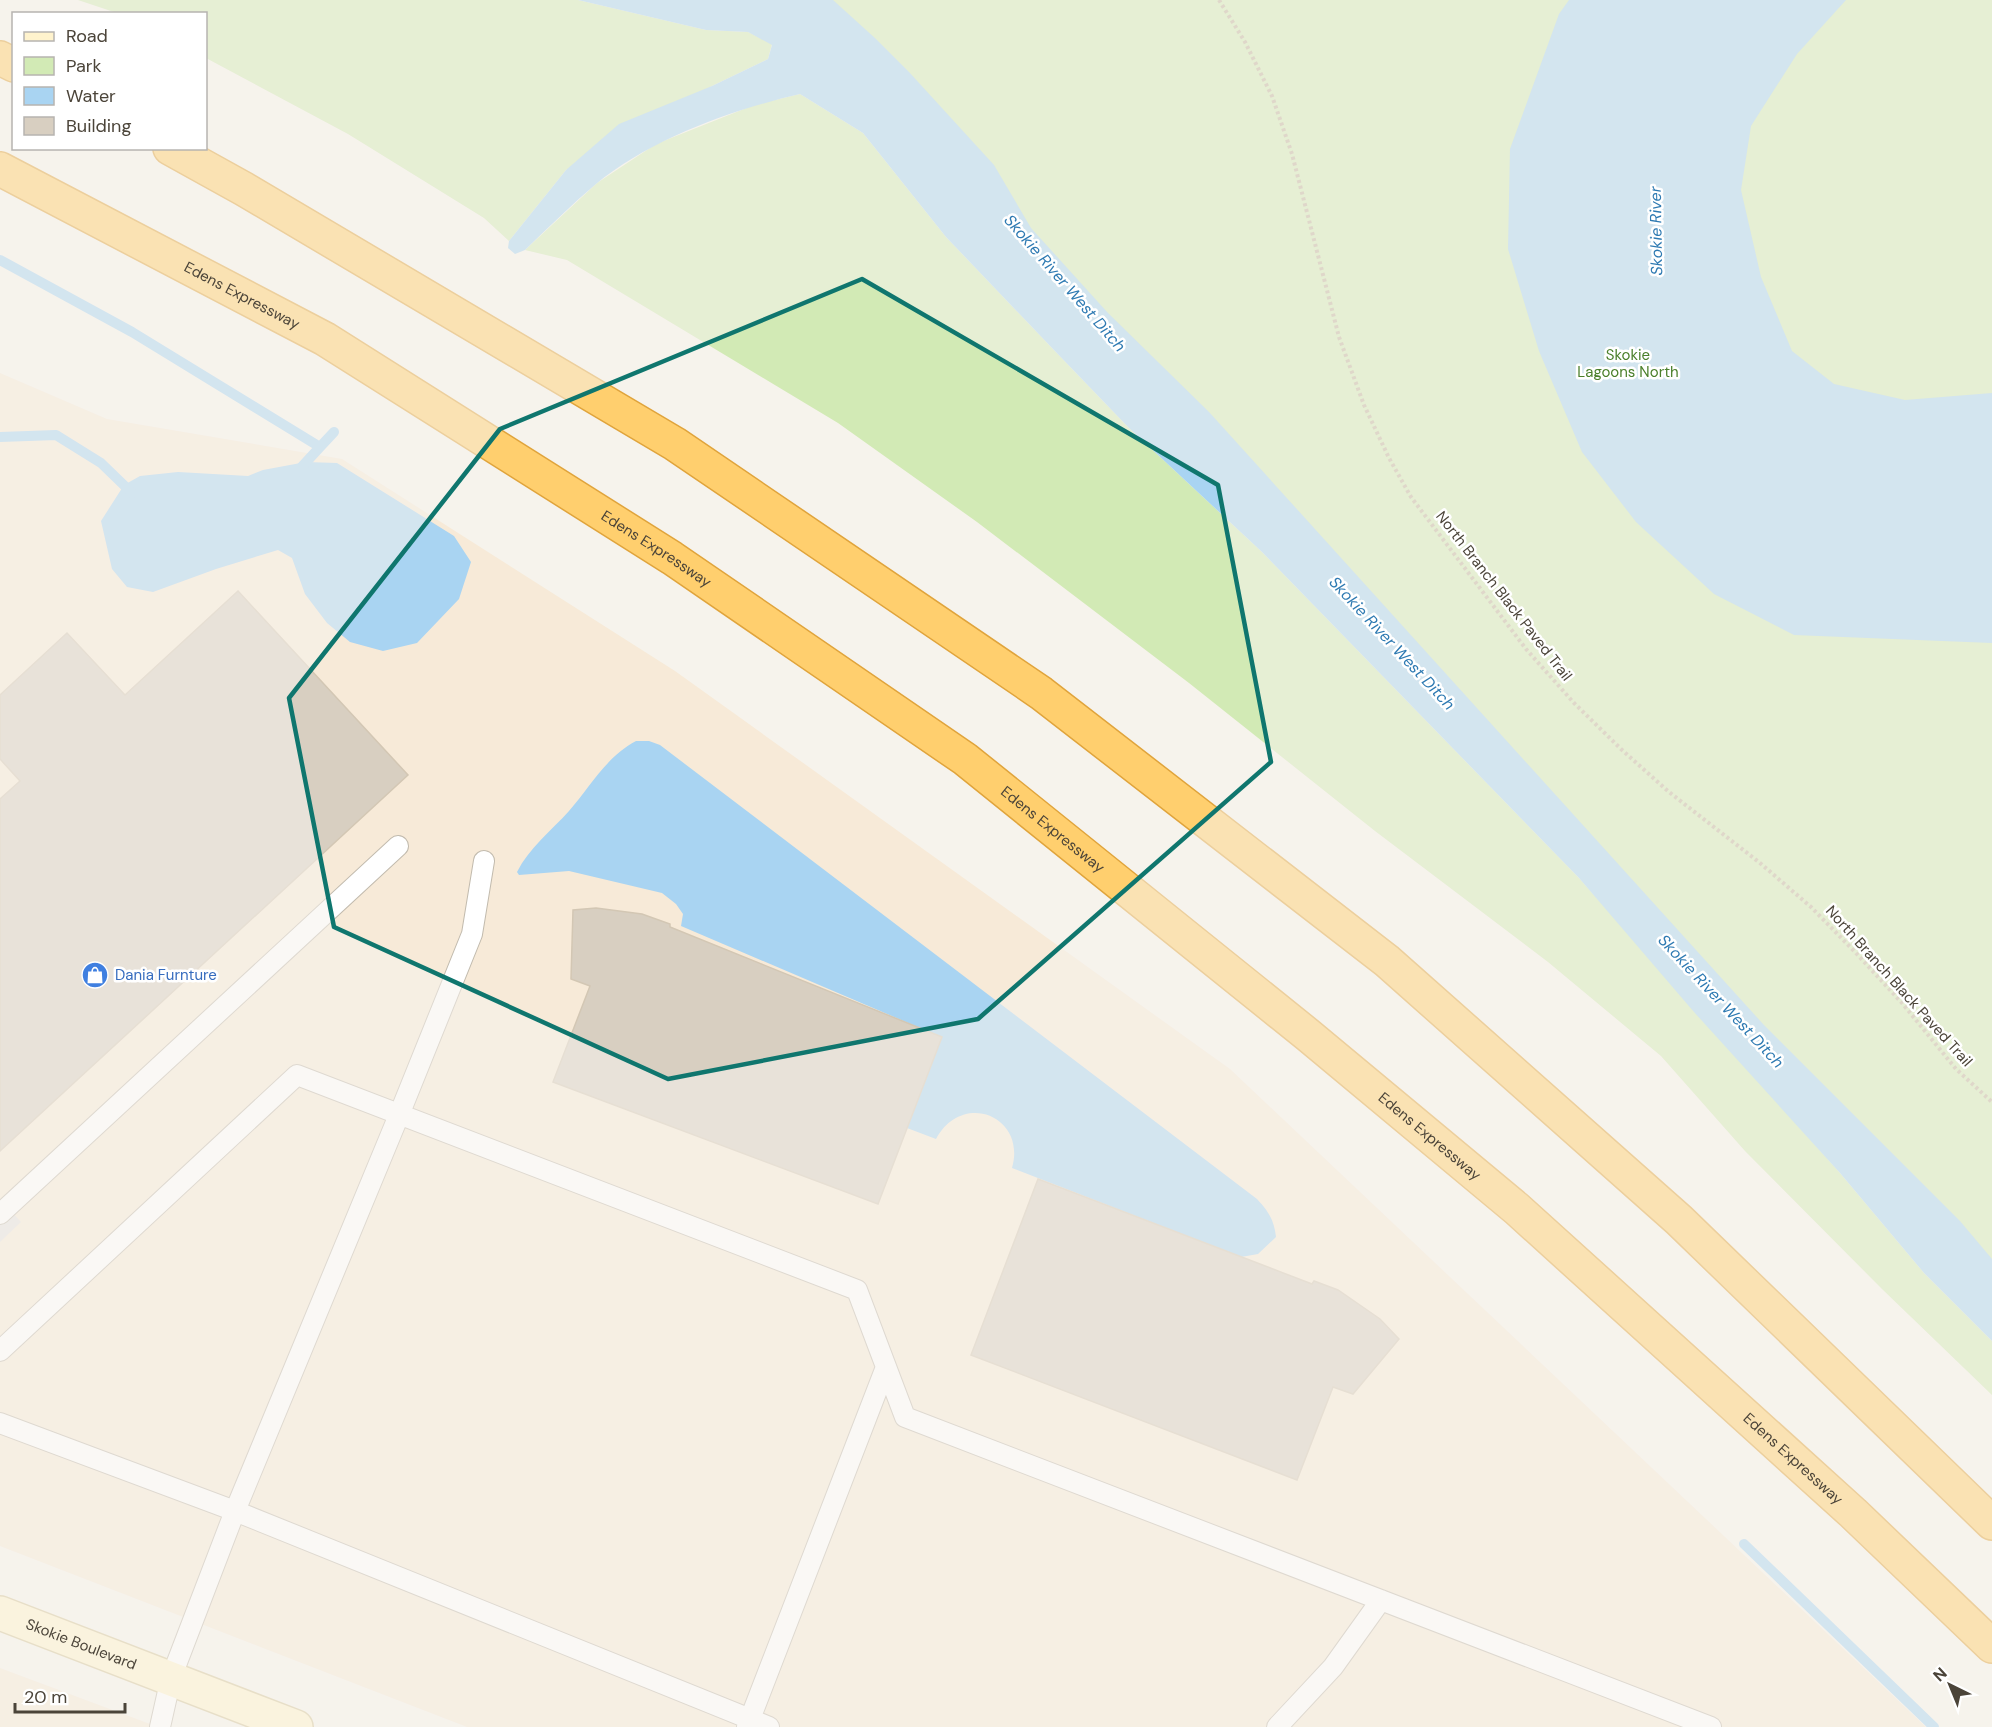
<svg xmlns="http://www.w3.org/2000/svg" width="1992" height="1727" font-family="'DM Sans',sans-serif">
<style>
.commercial{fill:#f7ead8}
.green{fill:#d2eab5}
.parking{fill:#e5e3e0}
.water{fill:#a9d4f2}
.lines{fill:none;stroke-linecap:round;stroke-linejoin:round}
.stream{stroke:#a9d4f2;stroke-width:10}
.building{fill:#d8cfc1;stroke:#d3c7b4;stroke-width:1.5}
.lane-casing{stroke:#c2bbae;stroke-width:22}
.secondary-casing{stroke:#d6c79b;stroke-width:36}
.highway-casing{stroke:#e0a43c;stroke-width:36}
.path{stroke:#c4b79f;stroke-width:4;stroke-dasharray:3 3;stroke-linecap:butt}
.lane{stroke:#fff;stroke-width:20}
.secondary{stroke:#fff3cd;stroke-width:33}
.highway{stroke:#ffcf6e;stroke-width:33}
.marked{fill:none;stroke:#0f766e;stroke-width:4.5;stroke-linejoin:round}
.labels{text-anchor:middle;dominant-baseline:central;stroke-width:5;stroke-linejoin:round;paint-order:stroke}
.street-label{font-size:15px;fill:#4b4439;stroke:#fff}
.park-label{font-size:15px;fill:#4a7f2a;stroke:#fff}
.shop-label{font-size:15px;fill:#366cbe;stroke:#fff;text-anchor:start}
.water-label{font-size:16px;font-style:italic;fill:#2e7ab2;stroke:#fff}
</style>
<rect width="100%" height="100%" fill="#f6f3ec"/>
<path class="commercial" d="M 0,373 L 107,419 L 342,459 L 675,671 L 1230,1069 L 1926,1727 L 467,1727 L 0,1546 Z
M 0,1668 L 158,1727 L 0,1727 Z"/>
<path class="green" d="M 78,0 L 578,0 L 706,30 L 748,32 L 772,44 L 768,59 L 712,86 L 566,170 L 509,241 L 484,218 L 348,134 L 206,58 L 206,14 L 117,13 Z
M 784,0 L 1992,0 L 1992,1294 Z
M 800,94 L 863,133 L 946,237 L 1052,348 L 1128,427 L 1262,552 L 1579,878 L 1840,1173 L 1924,1273 L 1992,1341 L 1992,1395 L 1882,1289 L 1745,1151 L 1661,1056 L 1548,962 L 1375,831 L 1189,683 L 977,522 L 838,423 L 567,260 L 525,250 L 597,183 L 656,144 L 754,105 Z"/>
<path class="parking" d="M 0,1199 L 21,1222 L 0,1242 Z"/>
<path class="water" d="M 578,0 L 833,0 L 876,39 L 909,72 L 994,165 L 1031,228 L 1108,313 L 1209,412 L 1763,1024 L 1960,1221 L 1992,1259 L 1992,1341 L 1924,1273 L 1840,1173 L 1694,1012 L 1579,878 L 1262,552 L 1128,427 L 1052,348 L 946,237 L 863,133 L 800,94 C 731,110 651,139 596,184 C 571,205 548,228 525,250 L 515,254 L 508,248 L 509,241 L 566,170 L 619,124 L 712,86 L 768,59 L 772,45 L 748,32 L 706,30 Z
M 1569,0 L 1846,0 L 1797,54 L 1751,126 L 1741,190 L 1761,277 L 1792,351 L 1834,384 L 1905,400 L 1992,393 L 1992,643 L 1794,635 L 1714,594 L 1636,522 L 1582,452 L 1539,351 L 1508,249 L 1510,149 L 1559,14 Z
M 306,462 L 337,463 L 454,536 L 471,562 L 459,599 L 417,643 L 383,651 L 350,642 L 327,623 L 305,594 L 292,558 L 278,550 L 216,569 L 153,592 L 127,587 L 112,569 L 101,521 L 124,485 L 140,476 L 178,472 L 248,476 L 263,470 Z
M 636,741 L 649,741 L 660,745 L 1257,1199 C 1269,1212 1274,1220 1276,1237 L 1258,1254 L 1241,1257 L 1012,1168 C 1027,1116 962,1090 936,1139 L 907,1128 L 941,1037 L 681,926 L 683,914 L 676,904 L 662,893 L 569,871 L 519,875 L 517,872 C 529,848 551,831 569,811 C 590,787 607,756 636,741 Z"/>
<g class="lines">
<path class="stream" d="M 0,260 L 132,332 L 320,447 L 334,432
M 0,437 L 56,435 L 101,463 L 132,493
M 297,472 L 320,447
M 1744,1544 L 1934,1727"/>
</g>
<path class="building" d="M 238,591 L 408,775 L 0,1151 L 0,799 L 20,781 L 0,759 L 0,695 L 67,633 L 125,695 Z
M 596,908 L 642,914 L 670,924 L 670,927 L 942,1037 L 878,1204 L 553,1082 L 590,986 L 571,979 L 573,910 Z
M 1038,1179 L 1312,1284 L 1314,1281 L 1338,1290 L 1380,1319 L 1399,1339 L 1353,1394 L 1333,1387 L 1297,1480 L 971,1355 Z"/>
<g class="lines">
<defs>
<path id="lane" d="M 484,861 L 472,934 L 399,1115 L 235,1511 L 750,1719 L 747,1727
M 0,1214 L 398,846
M 0,1351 L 297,1075 L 857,1290 L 905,1417 L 1711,1727
M 0,1423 L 235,1511 L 171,1678 L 160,1727
M 769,1727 L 750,1719 L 886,1367
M 1277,1727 L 1333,1667 L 1381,1600"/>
<g id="secondary">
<path id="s1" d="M 0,1613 L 296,1727"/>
</g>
<g id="highway">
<path d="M 0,58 L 14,65"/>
<path d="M 170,148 L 244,189 L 675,444 L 1041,693 L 1387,961 L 1679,1220 L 1992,1523"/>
<path id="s2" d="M 0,169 L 325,339 L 672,558 L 965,759 L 1308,1035 L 1517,1209 L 1853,1513 L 1992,1646"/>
</g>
</defs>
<use href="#lane" class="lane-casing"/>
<use href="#secondary" class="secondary-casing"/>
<use href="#highway" class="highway-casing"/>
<path class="path" d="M 1219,0 L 1245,42 L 1272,96 L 1292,154 L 1339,337 L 1364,405 L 1389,458 L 1411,497 L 1526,649 L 1574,703 L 1621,749 L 1669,792 L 1760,863 L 1811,907 L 1855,952 L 1902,1003 L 1956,1069 L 1992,1102"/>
<use href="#lane" class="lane"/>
<use href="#secondary" class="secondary"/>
<use href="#highway" class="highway"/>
</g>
<path d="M0 0H1992V1727H0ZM 862,279 L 1218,485 L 1271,762 L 978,1019 L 668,1079 L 334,927 L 289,698 L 500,429 Z" fill="#f6f3ec" fill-opacity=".55" fill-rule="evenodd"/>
<path class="marked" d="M 862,279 L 1218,485 L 1271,762 L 978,1019 L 668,1079 L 334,927 L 289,698 L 500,429 Z"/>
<defs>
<symbol id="shop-disc" viewBox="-11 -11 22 22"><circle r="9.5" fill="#3f7fe0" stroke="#fff"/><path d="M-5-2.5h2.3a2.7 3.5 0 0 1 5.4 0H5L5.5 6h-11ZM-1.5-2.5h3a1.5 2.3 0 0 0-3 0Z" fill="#fff"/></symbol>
</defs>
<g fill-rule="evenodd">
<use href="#shop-disc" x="80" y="960" width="30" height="30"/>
</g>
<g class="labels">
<g class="street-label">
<text stroke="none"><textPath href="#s2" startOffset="273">Edens Expressway</textPath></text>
<text stroke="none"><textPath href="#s2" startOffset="759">Edens Expressway</textPath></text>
<text transform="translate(1504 596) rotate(52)">North Branch Black Paved Trail</text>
<text stroke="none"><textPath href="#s2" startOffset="1245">Edens Expressway</textPath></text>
<text transform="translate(1899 986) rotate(48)">North Branch Black Paved Trail</text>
<text stroke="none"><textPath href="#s2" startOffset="1731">Edens Expressway</textPath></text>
<text stroke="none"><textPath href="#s2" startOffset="2217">Edens Expressway</textPath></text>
<text stroke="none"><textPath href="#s1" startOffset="87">Skokie Boulevard</textPath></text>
</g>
<g class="park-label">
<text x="1628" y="355">Skokie<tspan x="1628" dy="17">Lagoons North</tspan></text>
</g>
<g class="shop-label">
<text x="115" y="975">Dania Furnture</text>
</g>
<g class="water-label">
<text transform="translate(1656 231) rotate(-91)">Skokie River</text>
<text transform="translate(1065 283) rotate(49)">Skokie River West Ditch</text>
<text transform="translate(1392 643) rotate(47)">Skokie River West Ditch</text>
<text transform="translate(1721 1001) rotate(47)">Skokie River West Ditch</text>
</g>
</g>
<rect x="12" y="12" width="195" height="138" fill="#ffffff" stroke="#b7b4b0" stroke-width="1.5"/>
<rect x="24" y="32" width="30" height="9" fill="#fff3cd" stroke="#b7b4b0" stroke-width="1.5"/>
<text x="66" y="42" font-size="18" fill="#4b4439">Road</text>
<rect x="24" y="57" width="30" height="18" fill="#d2eab5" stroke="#b7b4b0" stroke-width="1.5"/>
<text x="66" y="72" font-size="18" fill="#4b4439">Park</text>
<rect x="24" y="87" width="30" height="18" fill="#a9d4f2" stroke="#b7b4b0" stroke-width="1.5"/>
<text x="66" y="102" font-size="18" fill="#4b4439">Water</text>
<rect x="24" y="117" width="30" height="18" fill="#d8cfc1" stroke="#b7b4b0" stroke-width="1.5"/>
<text x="66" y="132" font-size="18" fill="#4b4439">Building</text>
<g transform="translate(1950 1685) rotate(317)" stroke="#ffffff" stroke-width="4.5" paint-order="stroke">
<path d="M0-4.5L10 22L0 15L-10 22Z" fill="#4b4439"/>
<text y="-9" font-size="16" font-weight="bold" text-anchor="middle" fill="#4b4439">N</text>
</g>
<path d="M15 1703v9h110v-9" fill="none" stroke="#4b4439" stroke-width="3"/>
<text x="24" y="1703" font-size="18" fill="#4b4439" stroke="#ffffff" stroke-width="4.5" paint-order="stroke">20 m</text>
</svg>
